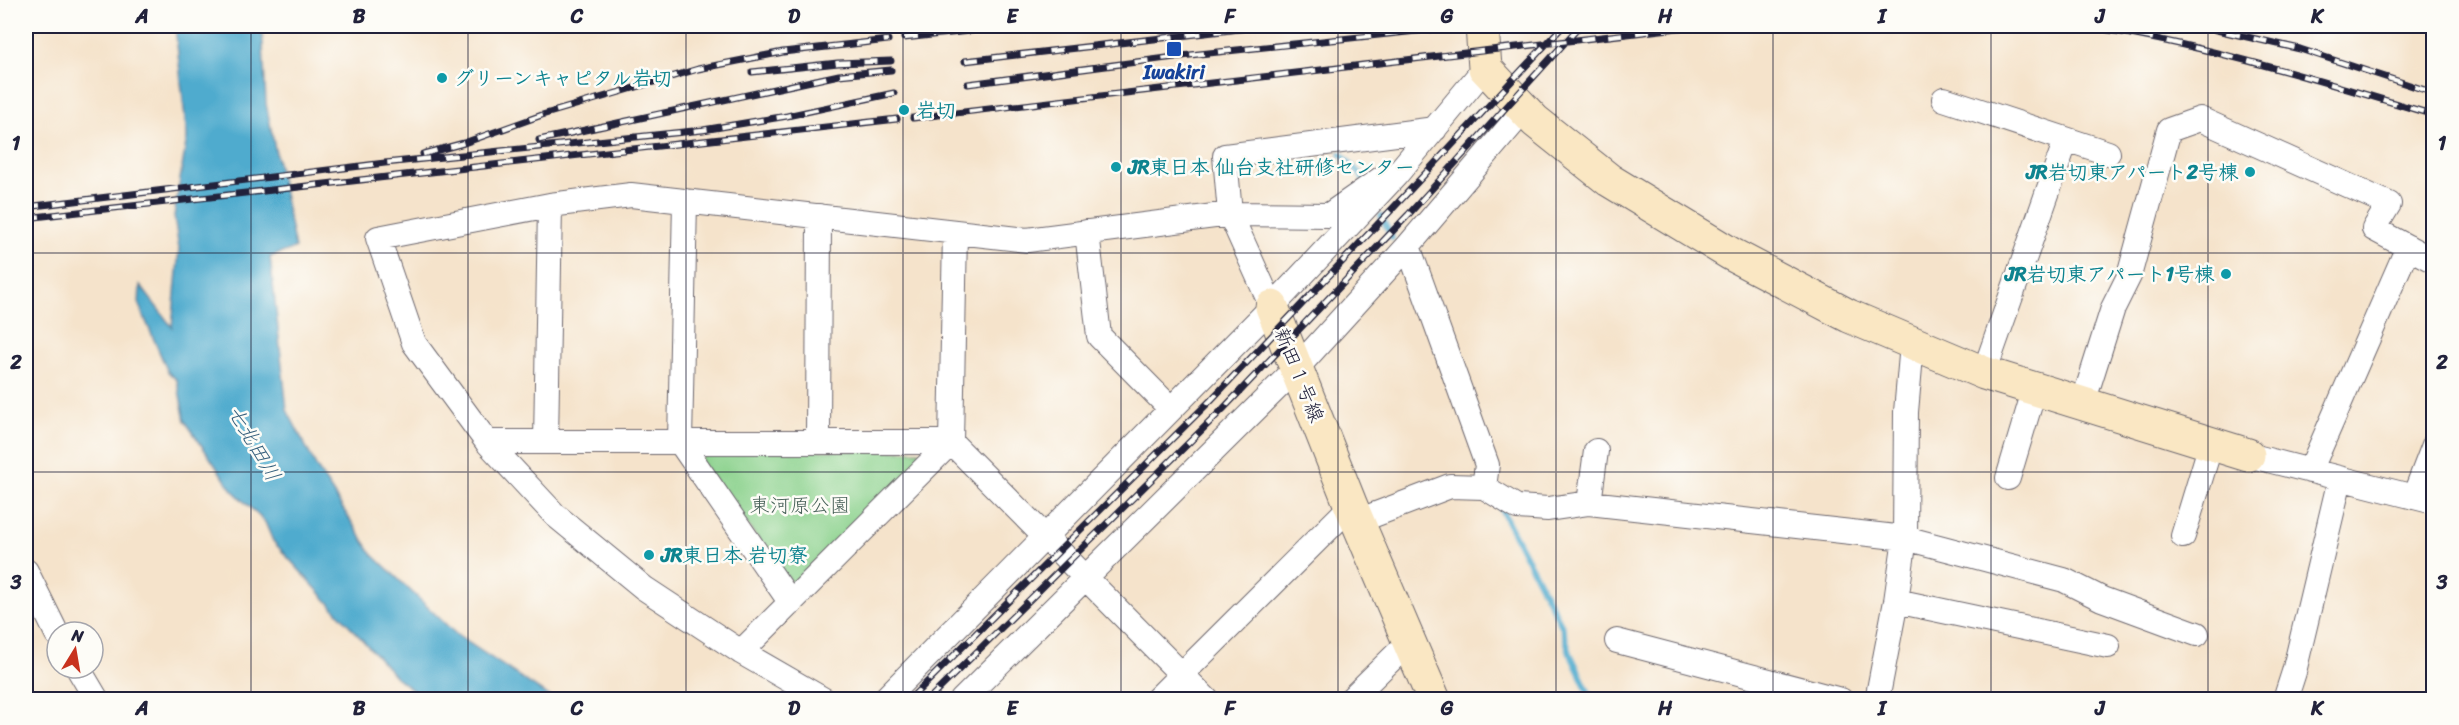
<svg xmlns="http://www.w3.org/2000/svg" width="2459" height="725" font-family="Sriracha,'Klee One',sans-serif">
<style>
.green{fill:#8ad18c;stroke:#567a64;stroke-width:1.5}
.water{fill:#50abce;stroke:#396684;stroke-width:1.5}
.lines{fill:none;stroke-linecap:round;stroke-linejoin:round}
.stream{stroke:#50abce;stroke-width:6}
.street-casing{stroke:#6c666d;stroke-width:26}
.secondary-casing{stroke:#6c666d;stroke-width:35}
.street{stroke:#fff;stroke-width:24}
.secondary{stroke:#fae7c3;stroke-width:33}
.rail-casing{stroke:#22223b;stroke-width:7}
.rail{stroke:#fdfcf7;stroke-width:4.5;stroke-dasharray:14;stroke-linecap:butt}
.grid{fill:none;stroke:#22223b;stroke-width:1.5;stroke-opacity:0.55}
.transit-dot{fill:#1a4fb4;stroke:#fdfcf7;stroke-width:2}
.culture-dot{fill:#0f9aa8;stroke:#fdfcf7;stroke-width:2}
.labels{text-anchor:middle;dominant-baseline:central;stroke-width:5;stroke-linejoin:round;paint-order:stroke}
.transit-label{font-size:20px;font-weight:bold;fill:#164399;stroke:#fdfcf7}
.culture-label{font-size:20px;font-weight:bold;fill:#0d838f;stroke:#fdfcf7;text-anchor:start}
.street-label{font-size:20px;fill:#22223b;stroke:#fdfcf7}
.park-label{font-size:20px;fill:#465f57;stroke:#fdfcf7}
.water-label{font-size:21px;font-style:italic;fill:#37607d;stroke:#fdfcf7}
.neatline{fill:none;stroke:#22223b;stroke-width:2}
.grid-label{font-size:20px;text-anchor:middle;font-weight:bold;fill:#22223b}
</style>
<rect width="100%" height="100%" fill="#fdfcf7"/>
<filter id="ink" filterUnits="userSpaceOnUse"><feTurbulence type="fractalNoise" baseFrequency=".0167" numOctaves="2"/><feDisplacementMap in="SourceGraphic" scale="12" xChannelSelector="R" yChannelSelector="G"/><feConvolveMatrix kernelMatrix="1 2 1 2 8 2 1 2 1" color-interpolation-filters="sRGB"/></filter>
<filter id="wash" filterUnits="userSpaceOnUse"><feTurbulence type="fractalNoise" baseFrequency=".008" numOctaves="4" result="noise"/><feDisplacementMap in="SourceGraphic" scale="24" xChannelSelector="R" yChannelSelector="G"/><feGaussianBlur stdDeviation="1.35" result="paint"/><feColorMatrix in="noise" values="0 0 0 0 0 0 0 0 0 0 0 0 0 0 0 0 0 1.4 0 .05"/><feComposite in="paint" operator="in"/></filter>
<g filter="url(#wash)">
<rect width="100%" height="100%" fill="#f5e3cb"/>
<path class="green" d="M 707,450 L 919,451 L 922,460 L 793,585 L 700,462 Z"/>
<path class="water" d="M 175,26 L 262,26 L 266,104 L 295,248 L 270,257 L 287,410 L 317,468 L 372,554 L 457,635 L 553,699 L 424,699 L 396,677 L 273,541 L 265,522 L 232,490 L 185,421 L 177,380 L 168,372 L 139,305 L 140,285 L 172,327 L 179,249 L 174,216 L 187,137 Z"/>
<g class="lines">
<path class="stream" d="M 1341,154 L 1360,174 L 1365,183
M 1381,216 L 1392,238
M 1500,507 L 1562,626 L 1570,653 L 1592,700"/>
</g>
</g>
<g filter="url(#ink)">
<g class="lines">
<defs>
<path id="street" d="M 1944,99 L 2108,153
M 685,201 L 680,442 L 791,603
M 1087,232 L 1099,336 L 1171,409
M 1408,246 L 1487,465 L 1484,487
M 1272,307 L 1230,214 L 1225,156 L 1435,129
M 1984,373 L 2066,140
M 2083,403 L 2113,308 L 2129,276 L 2169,130 L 2200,119 L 2389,204 L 2374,229 L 2434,261
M 487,442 L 951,442 L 1207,700
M 546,442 L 550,205
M 818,442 L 819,216
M 2248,455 L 2434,502
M 2310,471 L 2408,247
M 2008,478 L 2035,388
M 2414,497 L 2434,445
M 1589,503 L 1596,451
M 1358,521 L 1450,486 L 1484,487 L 1517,507 L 1548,509 L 1589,503 L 1905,538 L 2064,580 L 2102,599 L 2197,634
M 2183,536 L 2211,444
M 26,571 L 57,634
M 1896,601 L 2108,646
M 1617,641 L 1841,700
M 741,652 L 951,442 L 955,232
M 78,668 L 97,700
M 824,700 L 741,652 L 644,588 L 555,515 L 487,442 L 414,343 L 378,238 L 550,205 L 631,195 L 1027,240 L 1230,214 L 1329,215 L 1382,178 L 1396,175
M 884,700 L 1272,307 L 1396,175 L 1485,68
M 962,700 L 1296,369 L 1408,246 L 1524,110
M 1156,700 L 1351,506
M 1350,700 L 1410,641
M 1877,700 L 1896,601 L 1905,538 L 1906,412 L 1912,344
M 2285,700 L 2294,672 L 2340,479"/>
<path id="secondary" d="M 1482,26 L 1485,68 L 1535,121 L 1609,180 L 1731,254 L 1849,316 L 1984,373 L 2248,455
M 1272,307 L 1351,506 L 1434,700"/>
</defs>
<use href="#street" class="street-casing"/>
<use href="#secondary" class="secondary-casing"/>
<use href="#street" class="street"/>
<use href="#secondary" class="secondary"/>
<defs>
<path id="rail" d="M 2084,26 C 2204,44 2317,80 2434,115
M 2199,26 L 2300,49 L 2434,93
M 904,38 L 1016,26
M 965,61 L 1265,26
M 752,72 L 838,63 L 891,61
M 968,84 L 1190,55 L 1464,26
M 913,118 L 1695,26
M 539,140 L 839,75 L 891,70
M 423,154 L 464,143 L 542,115 L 698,69 L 783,52 L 888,40
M 26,207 L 385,163 L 703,130 L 787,116 L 894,93
M 26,218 L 897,119
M 909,700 L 1211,400 L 1396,205 L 1563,26
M 928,700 L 1223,409 L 1408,215 L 1580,26"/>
</defs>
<use href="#rail" class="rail-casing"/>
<use href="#rail" class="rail"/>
</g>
</g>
<path class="grid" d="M 251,26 L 251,700M 468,26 L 468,700M 686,26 L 686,700M 903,26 L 903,700M 1121,26 L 1121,700M 1338,26 L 1338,700M 1556,26 L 1556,700M 1773,26 L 1773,700M 1991,26 L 1991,700M 2208,26 L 2208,700M 26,253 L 2434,253M 26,472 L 2434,472"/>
<rect class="transit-dot" x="1166" y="41" width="16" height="16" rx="3"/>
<g class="culture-dot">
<circle cx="442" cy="78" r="6"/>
<circle cx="904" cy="110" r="6"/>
<circle cx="1116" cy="167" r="6"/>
<circle cx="2250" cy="172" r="6"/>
<circle cx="2226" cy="274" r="6"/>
<circle cx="649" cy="555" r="6"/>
</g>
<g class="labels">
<g class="transit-label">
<text x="1174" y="72">Iwakiri</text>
</g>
<g class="culture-label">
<text x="454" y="78">グリーンキャピタル岩切</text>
<text x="916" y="110">岩切</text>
<text x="1128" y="167">JR東日本 仙台支社研修センター</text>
<text x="2238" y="172" text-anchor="end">JR岩切東アパート2号棟</text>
<text x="2214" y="274" text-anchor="end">JR岩切東アパート1号棟</text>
<text x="661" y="555">JR東日本 岩切寮</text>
</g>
<g class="street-label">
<text transform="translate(1299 375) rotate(68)">新田１号線</text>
</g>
<g class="park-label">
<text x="800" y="505">東河原公園</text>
</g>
<g class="water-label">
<text transform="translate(254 443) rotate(60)">七北田川</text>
</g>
</g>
<rect width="2459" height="725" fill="none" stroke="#fdfcf7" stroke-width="66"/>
<g transform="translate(75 650) rotate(11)"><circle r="28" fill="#fdfcf7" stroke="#a5a5ac" stroke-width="1.5"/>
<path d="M0-4.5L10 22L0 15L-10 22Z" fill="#c8321e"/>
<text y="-9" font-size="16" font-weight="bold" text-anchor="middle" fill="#22223b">N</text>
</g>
<rect x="33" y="33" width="2393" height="659" class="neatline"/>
<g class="grid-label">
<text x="142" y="23">A</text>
<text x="359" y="23">B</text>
<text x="577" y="23">C</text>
<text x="794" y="23">D</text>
<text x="1012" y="23">E</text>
<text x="1230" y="23">F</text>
<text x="1447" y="23">G</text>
<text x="1665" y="23">H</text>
<text x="1882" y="23">I</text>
<text x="2100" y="23">J</text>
<text x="2317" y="23">K</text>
<text x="16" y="150">1</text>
<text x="2442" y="150">1</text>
<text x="16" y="369">2</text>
<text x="2442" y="369">2</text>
<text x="16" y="589">3</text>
<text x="2442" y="589">3</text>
<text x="142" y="715">A</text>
<text x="359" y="715">B</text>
<text x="577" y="715">C</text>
<text x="794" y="715">D</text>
<text x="1012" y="715">E</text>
<text x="1230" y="715">F</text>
<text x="1447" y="715">G</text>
<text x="1665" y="715">H</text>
<text x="1882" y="715">I</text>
<text x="2100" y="715">J</text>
<text x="2317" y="715">K</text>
</g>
</svg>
